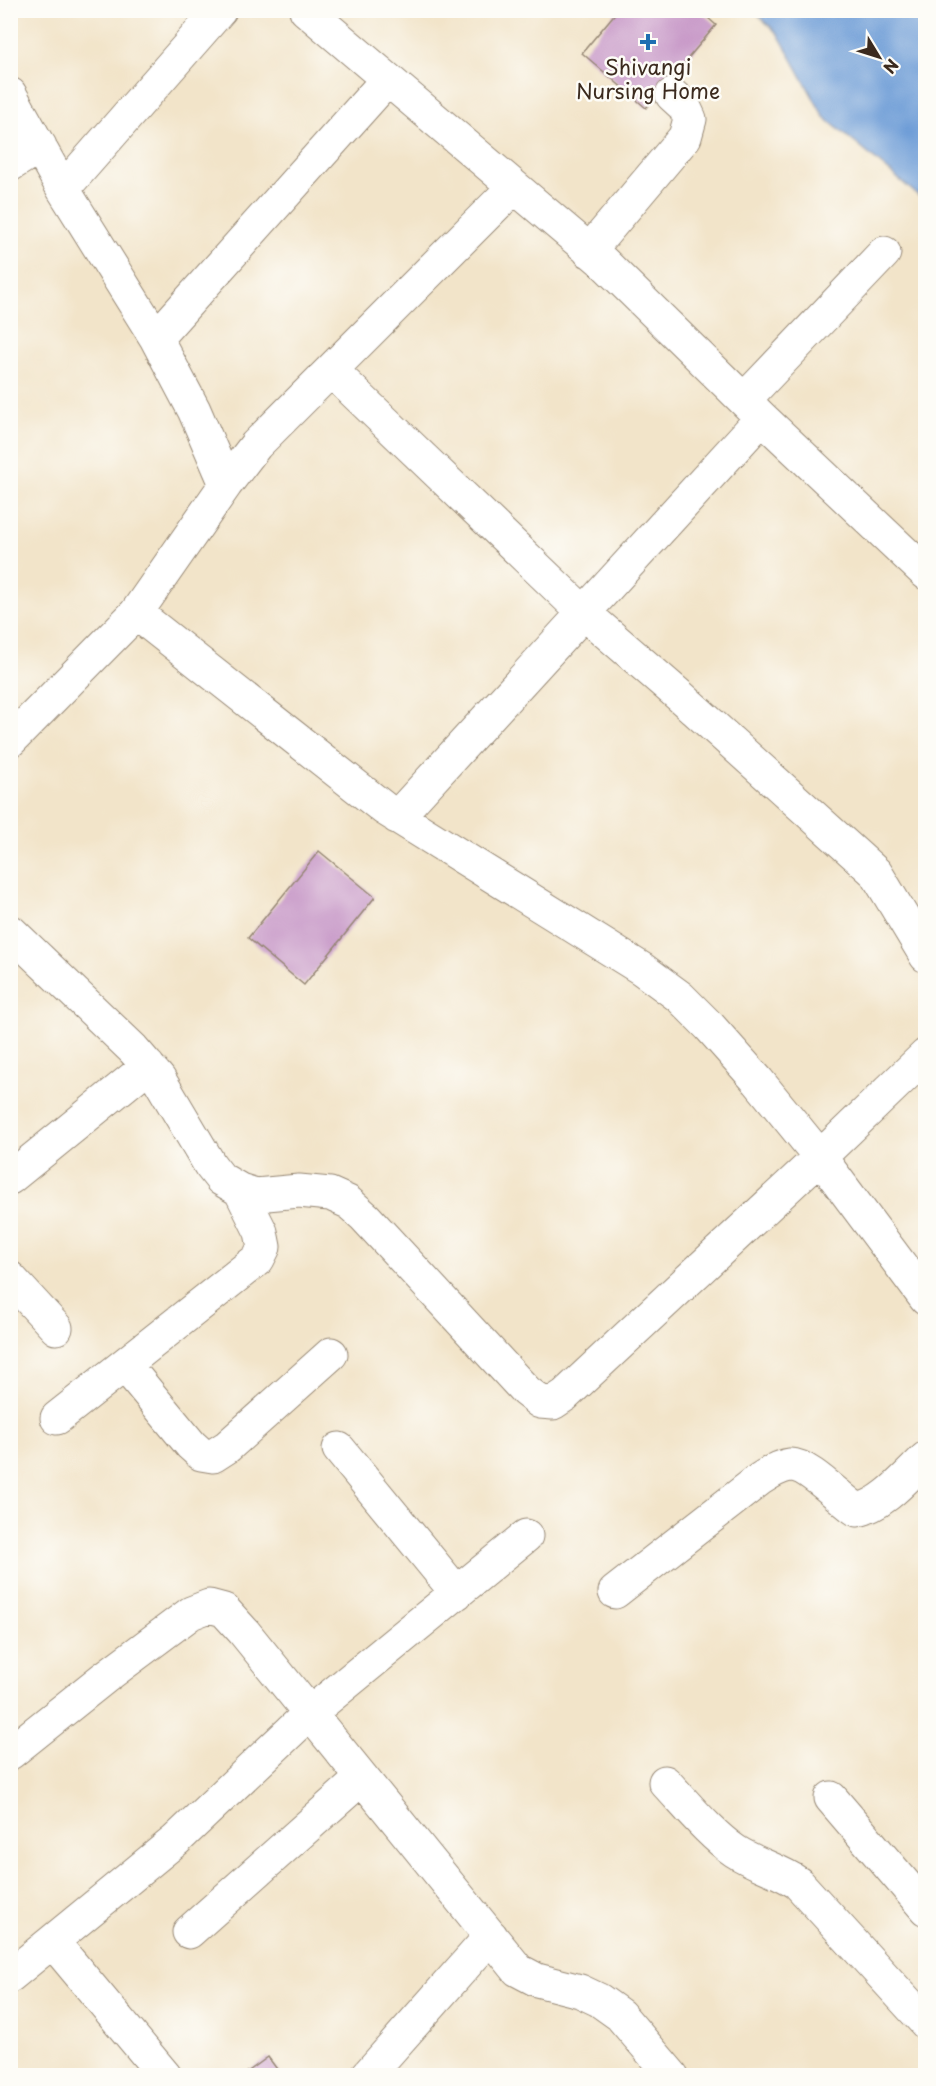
<svg xmlns="http://www.w3.org/2000/svg" width="936" height="2086" font-family="'Playpen Sans',sans-serif">
<style>
.water{fill:#6e9dd7;stroke:#54647a;stroke-width:1.5}
.building{fill:#c99bc9}
.lines{fill:none;stroke-linecap:round;stroke-linejoin:round}
.minor-casing{stroke:#968774;stroke-width:35}
.minor{stroke:#fff;stroke-width:33}
.poi-dot{fill:#1f6fb2;stroke:#fdfcf7;stroke-width:2}
.labels{text-anchor:middle;dominant-baseline:central;stroke-width:5;stroke-linejoin:round;paint-order:stroke}
.poi-label{font-size:21px;fill:#3b2a1e;stroke:#fdfcf7}
</style>
<rect width="100%" height="100%" fill="#fdfcf7"/>
<filter id="ink" filterUnits="userSpaceOnUse"><feTurbulence type="fractalNoise" baseFrequency=".0167" numOctaves="2"/><feDisplacementMap in="SourceGraphic" scale="12" xChannelSelector="R" yChannelSelector="G"/><feConvolveMatrix kernelMatrix="1 2 1 2 8 2 1 2 1" color-interpolation-filters="sRGB"/></filter>
<filter id="wash" filterUnits="userSpaceOnUse"><feTurbulence type="fractalNoise" baseFrequency=".008" numOctaves="4" result="noise"/><feDisplacementMap in="SourceGraphic" scale="24" xChannelSelector="R" yChannelSelector="G"/><feGaussianBlur stdDeviation="1.35" result="paint"/><feColorMatrix in="noise" values="0 0 0 0 0 0 0 0 0 0 0 0 0 0 0 0 0 1.4 0 .05"/><feComposite in="paint" operator="in"/></filter>
<g filter="url(#wash)">
<rect width="100%" height="100%" fill="#f2e4c9"/>
<path class="water" d="M 754,11 L 925,11 L 925,201 L 824,117 L 778,34 Z"/>
<g id="blocks">
<path class="building" d="M 618,10 L 699,10 L 716,25 L 646,108 L 582,53 Z
M 319,851 L 375,897 L 304,985 L 248,938 Z
M 268,2057 L 282,2076 L 242,2076 Z"/>
</g>
</g>
<g filter="url(#ink)">
<use href="#blocks" fill-opacity="0" stroke="#968774" stroke-width="1.5"/>
<g class="lines">
<defs>
<path id="minor" d="M 306,10 L 602,261 L 762,418 L 926,573
M 10,94 L 63,189 L 156,338 L 194,410 L 226,484
M 10,165 L 40,146
M 63,189 L 220,10
M 589,251 L 685,137 L 690,119 L 684,106 L 672,95
M 156,338 L 387,80
M 331,370 L 584,613 L 681,697 L 876,873 L 926,956
M 744,400 L 884,253
M 136,613 L 385,809 L 642,969 L 680,997 L 710,1027 L 758,1081 L 820,1157 L 926,1299
M 10,741 L 136,613 L 226,484 L 256,445 L 514,187
M 397,817 L 762,418
M 10,931 L 133,1049 L 159,1079 L 210,1165 L 221,1179 L 240,1190 L 256,1195 L 299,1191 L 330,1194 L 348,1202 L 365,1217 L 526,1391 L 540,1402 L 553,1403 L 565,1395 L 820,1157 L 926,1055
M 10,1178 L 148,1066
M 10,1278 L 56,1328
M 125,1365 L 191,1445 L 201,1454 L 213,1456 L 227,1447 L 331,1354
M 57,1418 L 258,1259 L 264,1247 L 261,1232 L 240,1190
M 339,1449 L 457,1593
M 615,1592 L 760,1479 C 769,1473 780,1466 790,1465 C 808,1464 841,1500 857,1510 C 882,1506 907,1476 926,1458
M 10,1753 L 104,1678 L 191,1613 L 209,1606 L 224,1610 L 244,1632 L 518,1970 L 537,1980 L 580,1991 L 599,2000 L 620,2015 L 672,2076
M 665,1782 C 686,1804 710,1834 735,1851 C 755,1864 779,1870 798,1883 L 926,2023
M 831,1798 L 926,1909
M 189,1932 L 362,1778
M 53,1942 L 165,2076
M 10,1976 L 176,1840 L 310,1713 L 526,1536
M 367,2076 L 491,1936"/>
</defs>
<use href="#minor" class="minor-casing"/>
<use href="#minor" class="minor"/>
</g>
</g>
<path class="poi-dot" d="M645 33h6v6h6v6h-6v6h-6v-6h-6v-6h6z"/>
<g class="labels">
<g class="poi-label">
<text x="648" y="66">Shivangi<tspan x="648" dy="24">Nursing Home</tspan></text>
</g>
</g>
<rect width="936" height="2086" fill="none" stroke="#fdfcf7" stroke-width="36"/>
<g transform="translate(879 57) rotate(128)" stroke="#fdfcf7" stroke-width="4.5" paint-order="stroke">
<path d="M0-4.5L10 22L0 15L-10 22Z" fill="#3b2a1e"/>
<text y="-9" font-size="16" font-weight="bold" text-anchor="middle" fill="#3b2a1e">N</text>
</g>
</svg>
